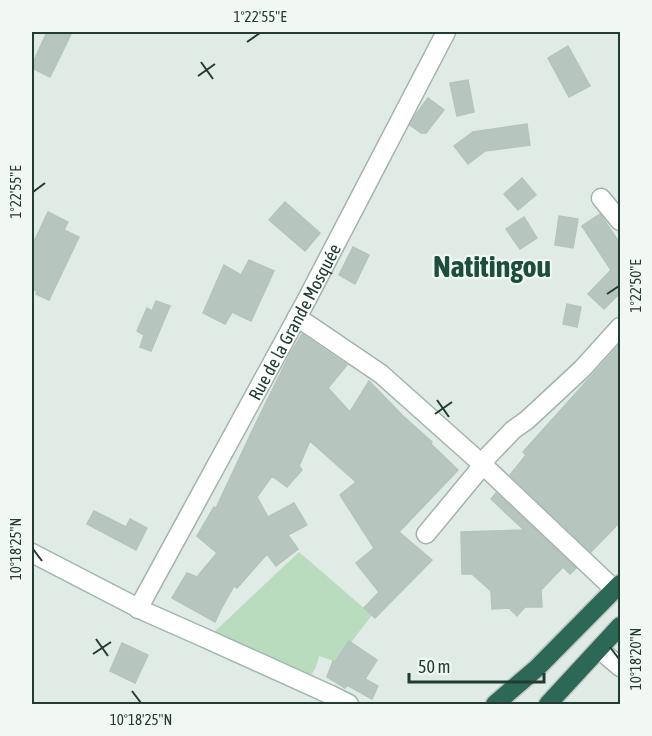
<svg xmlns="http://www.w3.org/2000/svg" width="652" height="736" font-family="'Asap Condensed',sans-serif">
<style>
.green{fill:#b9dcbf}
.building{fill:#b6c6be;stroke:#b3c5bb;stroke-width:1.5}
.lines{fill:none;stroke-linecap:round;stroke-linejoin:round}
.street-casing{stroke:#a3b3ac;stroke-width:21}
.secondary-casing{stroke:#9fb7ac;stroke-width:21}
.highway-casing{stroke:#c1c8c6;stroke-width:21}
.street{stroke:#fff;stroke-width:18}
.secondary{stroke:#fff;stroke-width:18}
.highway{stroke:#2d6856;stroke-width:18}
.ticks{fill:none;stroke:#213c32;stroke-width:2}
.labels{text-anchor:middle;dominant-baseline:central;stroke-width:4.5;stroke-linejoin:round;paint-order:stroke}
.street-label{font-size:18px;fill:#213c32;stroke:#f1f8f4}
.town-label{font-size:30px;font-weight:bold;fill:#1d4d3d;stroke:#f1f8f4}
.neatline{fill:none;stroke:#213c32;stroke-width:2}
.ticks-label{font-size:15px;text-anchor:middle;fill:#213c32}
</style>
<rect width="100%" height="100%" fill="#e0ebe5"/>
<path class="green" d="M 299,552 L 372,615 L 336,662 L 319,656 L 316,667 L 308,681 L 210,636 Z"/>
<path class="building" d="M 47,32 L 72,32 L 50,77 L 32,68 L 32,65 Z
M 568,46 L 590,86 L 569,97 L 548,58 Z
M 468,80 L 474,112 L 457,116 L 450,83 Z
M 428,98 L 444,110 L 426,133 L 421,133 L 410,125 L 417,113 Z
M 527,124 L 530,145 L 485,151 L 468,164 L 454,146 L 473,132 Z
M 522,178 L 536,195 L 518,210 L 504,194 Z
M 285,202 L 320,233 L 305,251 L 269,220 Z
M 48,212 L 68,222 L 64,230 L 79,237 L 49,300 L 36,294 L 37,291 L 32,289 L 32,246 Z
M 600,214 L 621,245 L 621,292 L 604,309 L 588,294 L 611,270 L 582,226 Z
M 559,216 L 578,219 L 573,248 L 555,245 Z
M 524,217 L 537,238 L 520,249 L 506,229 Z
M 353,247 L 369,255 L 355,284 L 339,275 Z
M 249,260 L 274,271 L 251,321 L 232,312 L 225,324 L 203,313 L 224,265 L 241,275 Z
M 156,301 L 170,306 L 151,351 L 140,347 L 144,335 L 137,331 L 147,308 L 152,311 Z
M 567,304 L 581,307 L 577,327 L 563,324 Z
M 302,334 L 347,365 L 328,388 L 350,412 L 369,381 L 403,416 L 432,442 L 431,444 L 458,470 L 399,532 L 432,560 L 375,618 L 364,608 L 379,592 L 356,563 L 374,548 L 340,495 L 356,482 L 310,441 L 299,466 L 302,470 L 287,487 L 272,476 L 257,497 L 268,517 L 294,503 L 307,525 L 288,535 L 298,549 L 276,566 L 267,554 L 237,588 L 234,586 L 221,609 L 215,622 L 172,598 L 187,573 L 197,577 L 217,553 L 197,536 L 214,507 L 216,508 L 254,427 L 289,356 Z
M 621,343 L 621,521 L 591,552 L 510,475 L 526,455 L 523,452 Z
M 496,493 L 576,568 L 570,574 L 563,567 L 541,590 L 542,607 L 525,607 L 517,616 L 509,608 L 492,609 L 491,591 L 472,574 L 462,574 L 461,532 L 524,530 L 491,499 Z
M 94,511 L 126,527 L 130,519 L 147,528 L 136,550 L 87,524 Z
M 349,641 L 377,660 L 365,679 L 378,686 L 372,699 L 347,685 L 345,688 L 327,677 L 333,661 L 335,662 Z
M 122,643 L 148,655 L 135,683 L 110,671 Z"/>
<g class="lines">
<defs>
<g id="street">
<path d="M 601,198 L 620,221"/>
<path d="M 297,317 L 381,374 L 483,465 L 615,590"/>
<path d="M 426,534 L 483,465 L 488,456 L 513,430 L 527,420 L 582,369 L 620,327"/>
<path id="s1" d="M 138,609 L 306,301 L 446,32"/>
<path d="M 599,649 L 620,667"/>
</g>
<path id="secondary" d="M 32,553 L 146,612 L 207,639 L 331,695 L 349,704"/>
<path id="highway" d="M 495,704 L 537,668 L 620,584
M 548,704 L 620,626"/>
</defs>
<use href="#street" class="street-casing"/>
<use href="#secondary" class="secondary-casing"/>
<use href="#highway" class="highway-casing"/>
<use href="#street" class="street"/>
<use href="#secondary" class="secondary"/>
<use href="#highway" class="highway"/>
</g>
<path class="ticks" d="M 247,42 L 260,33M 201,62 L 213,79M 198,76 L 215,64M 33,192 L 45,183M 607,294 L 619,286M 437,400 L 449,417M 435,414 L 452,402M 33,549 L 42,561M 96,639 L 108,656M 610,647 L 619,659M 93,654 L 111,642M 132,691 L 141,703"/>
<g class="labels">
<g class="street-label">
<text stroke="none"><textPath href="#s1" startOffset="327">Rue de la Grande Mosquée</textPath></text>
</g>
<g class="town-label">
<text x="492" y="266">Natitingou</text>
</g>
</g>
<rect width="652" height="736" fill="none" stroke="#f1f8f4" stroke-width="66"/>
<path d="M409 673v9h135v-9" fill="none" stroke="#213c32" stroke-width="3"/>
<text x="418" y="673" font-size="18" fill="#213c32" stroke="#f1f8f4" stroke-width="4.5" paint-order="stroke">50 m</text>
<rect x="33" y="33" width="586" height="670" class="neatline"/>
<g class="ticks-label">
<text x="260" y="22">1°22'55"E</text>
<text transform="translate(16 192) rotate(-90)" y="5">1°22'55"E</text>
<text transform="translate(636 286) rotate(-90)" y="5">1°22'50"E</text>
<text transform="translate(16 549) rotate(-90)" y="5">10°18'25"N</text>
<text transform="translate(636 659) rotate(-90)" y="5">10°18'20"N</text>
<text x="141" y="725">10°18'25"N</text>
</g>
</svg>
